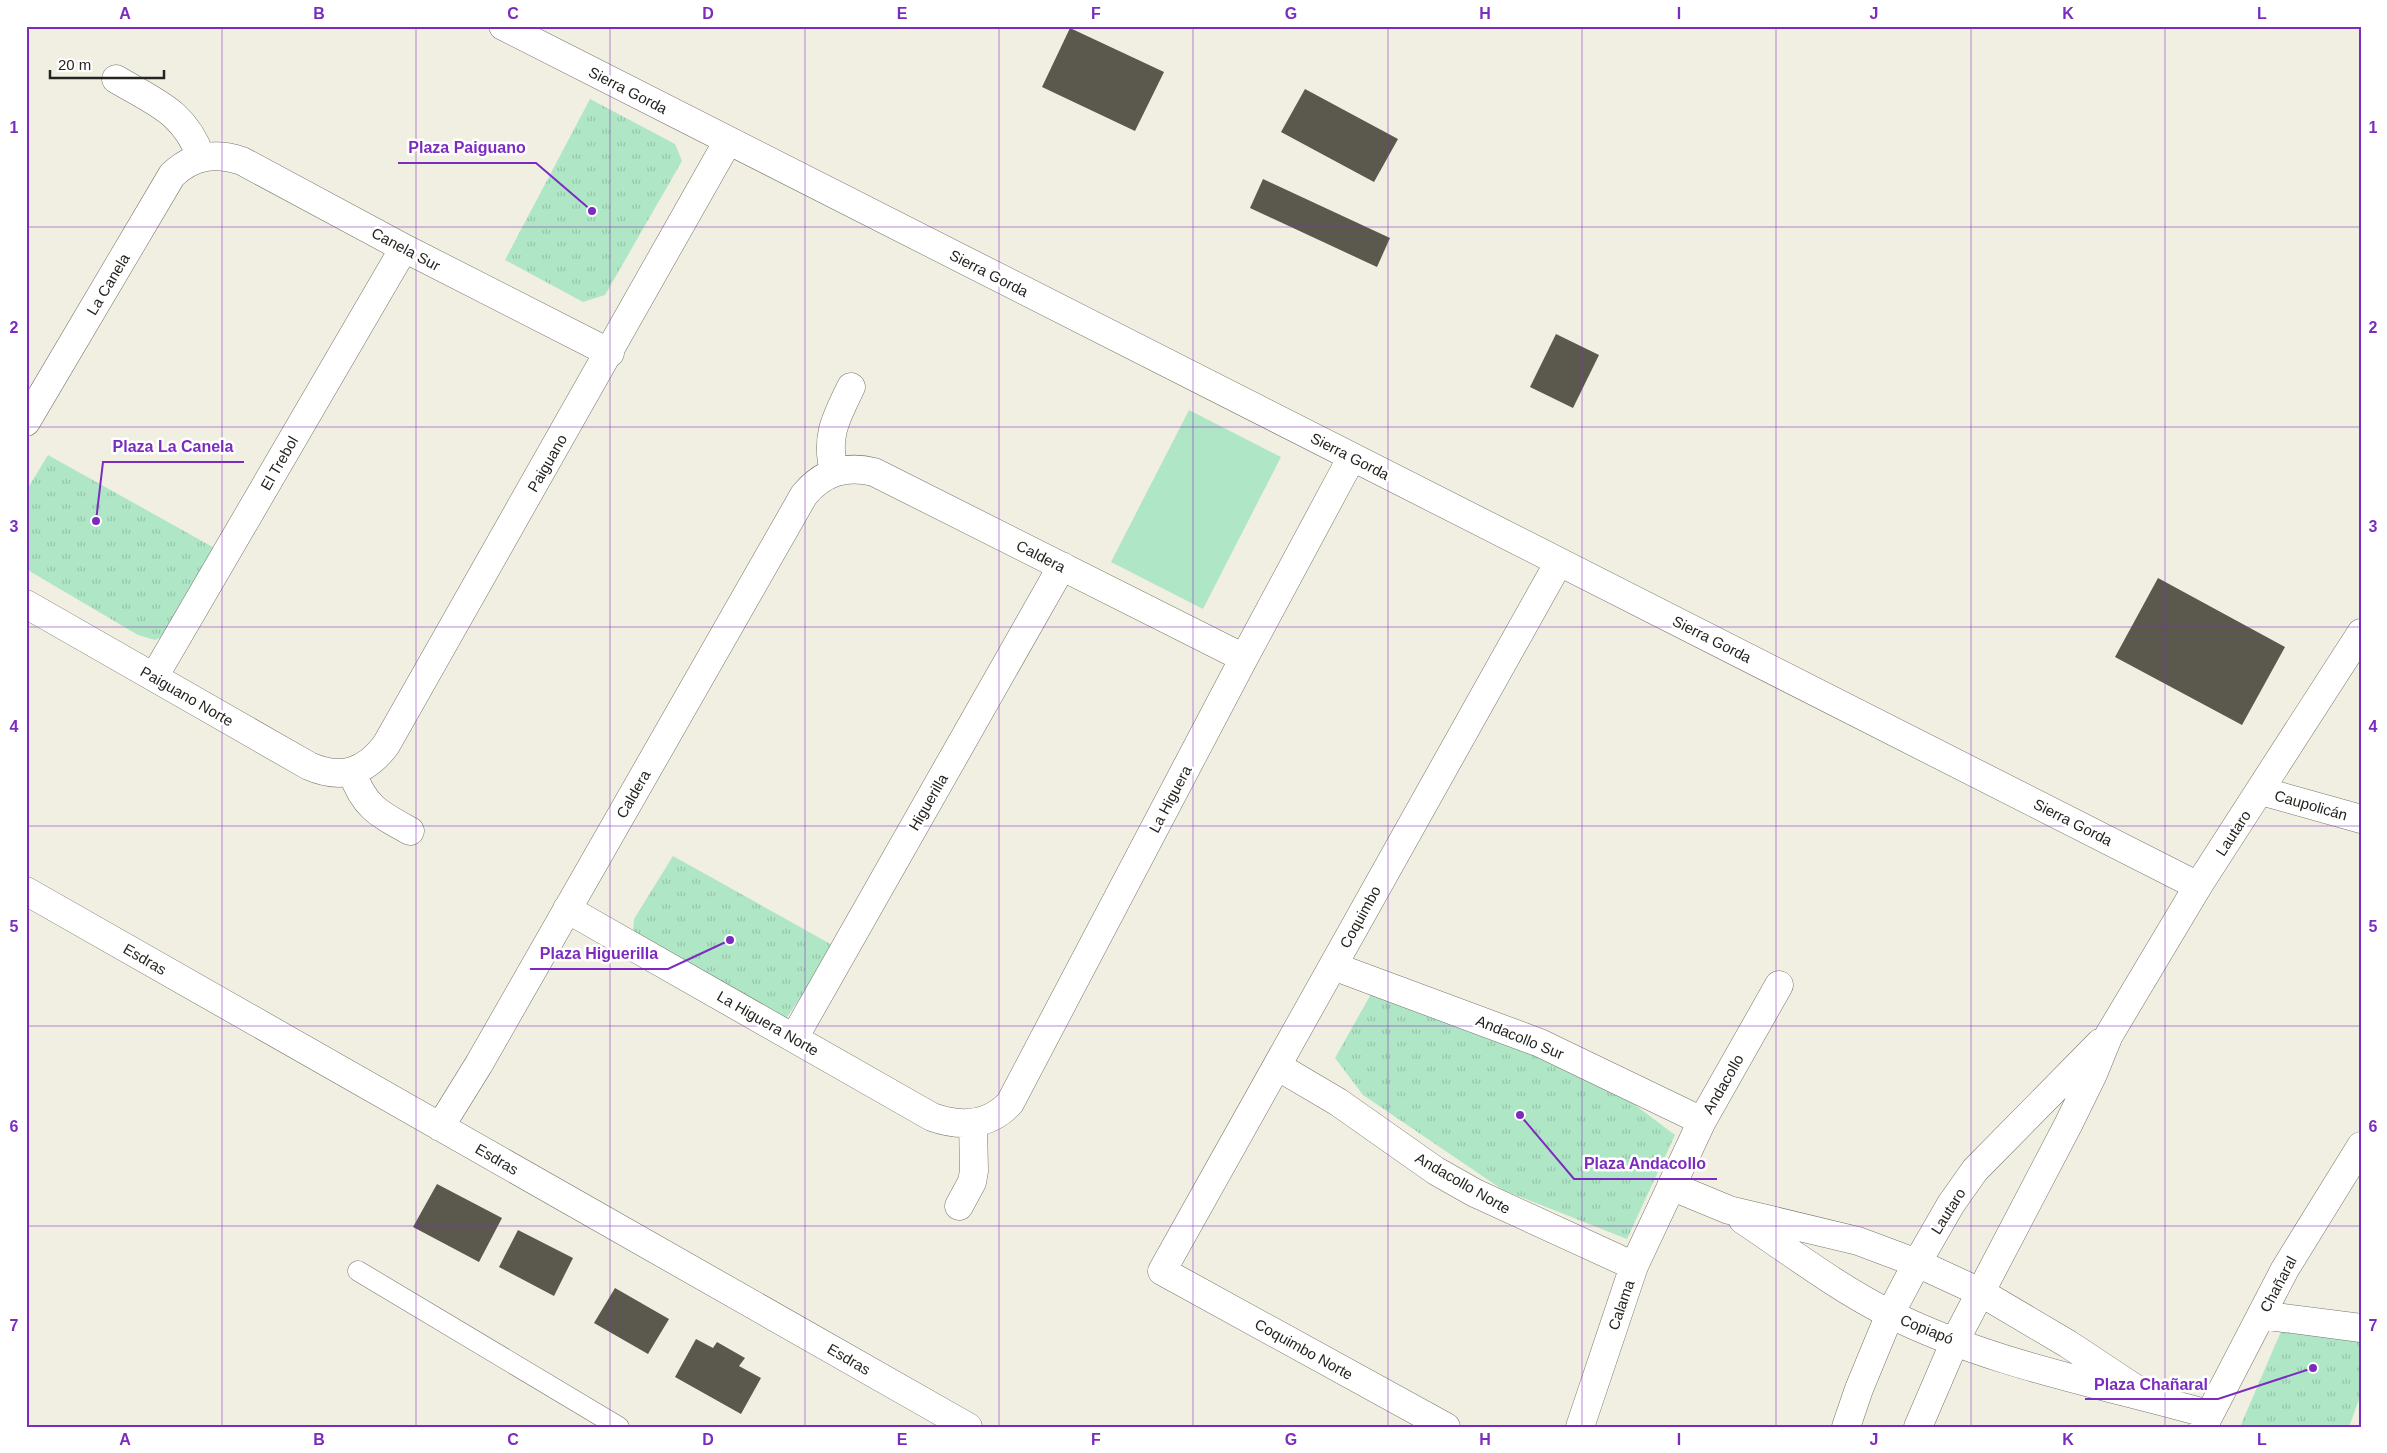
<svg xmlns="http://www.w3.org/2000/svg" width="2387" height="1453" font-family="Arial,sans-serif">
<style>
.grass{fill:url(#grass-tufts)}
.pitch{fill:#afe6c6}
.building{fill:#5b594e}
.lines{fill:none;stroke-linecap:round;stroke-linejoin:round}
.service-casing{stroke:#777469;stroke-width:21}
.minor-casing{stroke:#777469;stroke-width:29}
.tertiary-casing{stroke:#777469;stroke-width:29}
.service{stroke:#fff;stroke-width:20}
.minor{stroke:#fff;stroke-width:28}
.tertiary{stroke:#fff;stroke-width:28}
.grid{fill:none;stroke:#7b2cbf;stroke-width:1;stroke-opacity:0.55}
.labels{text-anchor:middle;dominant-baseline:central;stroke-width:5;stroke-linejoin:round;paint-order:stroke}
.street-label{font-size:15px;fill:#252420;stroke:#fff}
.leader{fill:none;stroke:#7b2cbf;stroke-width:2}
.callout-dot{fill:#7b2cbf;stroke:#fff;stroke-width:2}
.callout-label{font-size:16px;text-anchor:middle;font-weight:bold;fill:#7b2cbf;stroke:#fff;stroke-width:5;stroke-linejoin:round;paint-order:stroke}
.neatline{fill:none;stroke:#7b2cbf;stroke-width:2}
.grid-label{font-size:16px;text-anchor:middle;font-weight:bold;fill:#7b2cbf}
</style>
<defs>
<pattern id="grass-tufts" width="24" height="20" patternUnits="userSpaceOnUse" patternTransform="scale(1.25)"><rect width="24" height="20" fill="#afe6c6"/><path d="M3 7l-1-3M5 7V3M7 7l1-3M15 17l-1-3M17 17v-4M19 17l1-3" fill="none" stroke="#96c5aa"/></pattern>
</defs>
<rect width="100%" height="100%" fill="#f1efe2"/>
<path class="grass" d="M 590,99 L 675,144 L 682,161 L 605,295 L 583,302 L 505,260 Z
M 48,455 L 218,550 L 162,637 L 155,640 L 138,635 L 26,569 L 26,491 Z
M 673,856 L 834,946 L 786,1019 L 633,932 L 634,919 Z
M 1371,994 L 1516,1047 L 1614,1089 L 1675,1135 L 1627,1239 L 1503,1190 L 1363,1095 L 1335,1058 Z
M 2282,1329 L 2361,1342 L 2361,1394 L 2349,1427 L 2240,1427 Z"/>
<path class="pitch" d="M 1189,410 L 1281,457 L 1203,609 L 1111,562 Z"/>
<path class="building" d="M 1070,28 L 1164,72 L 1135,131 L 1042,87 Z
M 1305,89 L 1398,139 L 1374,182 L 1281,132 Z
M 1263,179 L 1390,238 L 1377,267 L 1250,208 Z
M 1556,334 L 1599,355 L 1573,408 L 1530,387 Z
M 2158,578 L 2285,647 L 2242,725 L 2115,657 Z
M 437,1184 L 502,1218 L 479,1262 L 413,1227 Z
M 518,1230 L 573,1258 L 554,1296 L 499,1267 Z
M 615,1288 L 669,1319 L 648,1354 L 594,1323 Z
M 696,1339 L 713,1348 L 717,1342 L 745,1358 L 739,1366 L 761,1378 L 741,1414 L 675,1377 Z"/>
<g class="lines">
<defs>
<path id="service" d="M 358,1271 L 619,1427"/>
<path id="minor" d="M 503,26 L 2198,886
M 116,79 C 156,103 184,111 201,157
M 26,422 L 172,175 C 193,155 215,152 242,161 L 404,248 L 610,353
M 834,472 C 825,436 836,418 851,387
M 26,604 L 309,766 C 341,780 365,773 386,745 L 728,141
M 154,677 L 404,248
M 352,772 C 364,807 379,814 410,831
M 2261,791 L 2361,819
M 26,891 L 968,1427
M 567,909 L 932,1117 C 960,1127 989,1126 1010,1103 L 1244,658 L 1352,457
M 1333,966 L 1540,1043 L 1702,1121
M 794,1038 L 1062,566
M 1277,1066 L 1338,1102 L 1436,1171 L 1475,1193 L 1634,1266
M 440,1127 L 479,1064 L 804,495 C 823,472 846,465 874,472 L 1244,658
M 1671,1186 L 1729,1210 L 1858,1241 L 1917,1263 L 1980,1292 L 2068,1344 L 2148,1397
M 959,1206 L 972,1182 L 974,1171 L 973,1123
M 1743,1220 C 1791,1252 1838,1288 1890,1314 C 1990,1364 2102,1384 2208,1414
M 2261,1315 L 2361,1328
M 1446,1427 L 1162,1271 L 1559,562
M 1580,1427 L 1634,1266 L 1702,1121 L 1779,985
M 2203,1427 L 2285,1269 L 2361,1146"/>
<path id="tertiary" d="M 1846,1427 L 1859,1389 L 1890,1314 L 1917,1263 L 1951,1204 L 1975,1170 L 2100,1043
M 1918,1427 L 1955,1341 L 2068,1125 L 2093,1074 L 2109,1035 L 2198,886 L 2361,633"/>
</defs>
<use href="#service" class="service-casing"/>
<use href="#minor" class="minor-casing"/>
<use href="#tertiary" class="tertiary-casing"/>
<use href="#service" class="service"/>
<use href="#minor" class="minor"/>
<use href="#tertiary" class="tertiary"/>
</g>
<path class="grid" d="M 222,26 L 222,1427M 416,26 L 416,1427M 610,26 L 610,1427M 805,26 L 805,1427M 999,26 L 999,1427M 1193,26 L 1193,1427M 1388,26 L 1388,1427M 1582,26 L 1582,1427M 1776,26 L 1776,1427M 1971,26 L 1971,1427M 2165,26 L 2165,1427M 26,227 L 2361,227M 26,427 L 2361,427M 26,627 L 2361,627M 26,826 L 2361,826M 26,1026 L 2361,1026M 26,1226 L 2361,1226"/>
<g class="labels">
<g class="street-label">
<text transform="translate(628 90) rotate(27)">Sierra Gorda</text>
<text transform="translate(406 249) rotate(28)">Canela Sur</text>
<text transform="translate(989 273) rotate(27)">Sierra Gorda</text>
<text transform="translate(108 284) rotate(-59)">La Canela</text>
<text transform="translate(1350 456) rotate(27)">Sierra Gorda</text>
<text transform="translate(279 463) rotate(-60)">El Trebol</text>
<text transform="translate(547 463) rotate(-60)">Paiguano</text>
<text transform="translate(1041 556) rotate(27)">Caldera</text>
<text transform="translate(1712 639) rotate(27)">Sierra Gorda</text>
<text transform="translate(187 696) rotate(30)">Paiguano Norte</text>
<text transform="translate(633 794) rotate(-60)">Caldera</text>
<text transform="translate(1170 799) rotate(-62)">La Higuera</text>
<text transform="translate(928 802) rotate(-60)">Higuerilla</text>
<text transform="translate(2311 805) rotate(16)">Caupolicán</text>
<text transform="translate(2073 822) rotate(27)">Sierra Gorda</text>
<text transform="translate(2233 833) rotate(-57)">Lautaro</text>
<text transform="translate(1360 917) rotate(-61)">Coquimbo</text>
<text transform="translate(145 959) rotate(30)">Esdras</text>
<text transform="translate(768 1023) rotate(30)">La Higuera Norte</text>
<text transform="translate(1520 1037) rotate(22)">Andacollo Sur</text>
<text transform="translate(1723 1084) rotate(-60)">Andacollo</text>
<text transform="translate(497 1159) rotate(30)">Esdras</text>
<text transform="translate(1463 1183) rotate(30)">Andacollo Norte</text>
<text transform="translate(1948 1211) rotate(-58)">Lautaro</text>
<text transform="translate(2278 1284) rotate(-62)">Chañaral</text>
<text transform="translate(1621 1305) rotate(-71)">Calama</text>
<text transform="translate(1927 1329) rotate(22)">Copiapó</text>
<text transform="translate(1304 1349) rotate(29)">Coquimbo Norte</text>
<text transform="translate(849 1359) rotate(30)">Esdras</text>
</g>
</g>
<path class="leader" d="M592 211L536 163H398M96 521L103 462H244M730 940L668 969H530M1520 1115L1574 1179H1717M2313 1368L2218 1399H2085"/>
<g class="callout-dot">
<circle cx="592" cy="211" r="5"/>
<circle cx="96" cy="521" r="5"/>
<circle cx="730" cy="940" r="5"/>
<circle cx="1520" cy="1115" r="5"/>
<circle cx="2313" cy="1368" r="5"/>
</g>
<g class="callout-label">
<text x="467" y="153">Plaza Paiguano</text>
<text x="173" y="452">Plaza La Canela</text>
<text x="599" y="959">Plaza Higuerilla</text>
<text x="1645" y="1169">Plaza Andacollo</text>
<text x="2151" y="1390">Plaza Chañaral</text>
</g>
<rect width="2387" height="1453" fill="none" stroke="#ffffff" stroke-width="55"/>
<path d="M50 70v8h114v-8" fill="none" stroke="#252420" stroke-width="2.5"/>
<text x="58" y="70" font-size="15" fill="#252420" stroke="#ffffff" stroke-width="4" paint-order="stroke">20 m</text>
<rect x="28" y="28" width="2332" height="1398" class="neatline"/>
<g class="grid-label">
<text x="125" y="19">A</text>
<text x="319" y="19">B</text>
<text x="513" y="19">C</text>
<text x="708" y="19">D</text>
<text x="902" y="19">E</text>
<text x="1096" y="19">F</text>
<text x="1291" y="19">G</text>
<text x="1485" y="19">H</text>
<text x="1679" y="19">I</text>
<text x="1874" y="19">J</text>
<text x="2068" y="19">K</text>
<text x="2262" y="19">L</text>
<text x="14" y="133">1</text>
<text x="2373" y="133">1</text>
<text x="14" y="333">2</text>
<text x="2373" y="333">2</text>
<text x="14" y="532">3</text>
<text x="2373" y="532">3</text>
<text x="14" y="732">4</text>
<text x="2373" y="732">4</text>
<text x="14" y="932">5</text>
<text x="2373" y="932">5</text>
<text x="14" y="1132">6</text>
<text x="2373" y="1132">6</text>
<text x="14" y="1331">7</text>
<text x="2373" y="1331">7</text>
<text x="125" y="1445">A</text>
<text x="319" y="1445">B</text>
<text x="513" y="1445">C</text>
<text x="708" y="1445">D</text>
<text x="902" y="1445">E</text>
<text x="1096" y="1445">F</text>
<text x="1291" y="1445">G</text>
<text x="1485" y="1445">H</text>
<text x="1679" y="1445">I</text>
<text x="1874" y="1445">J</text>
<text x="2068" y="1445">K</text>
<text x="2262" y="1445">L</text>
</g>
</svg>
